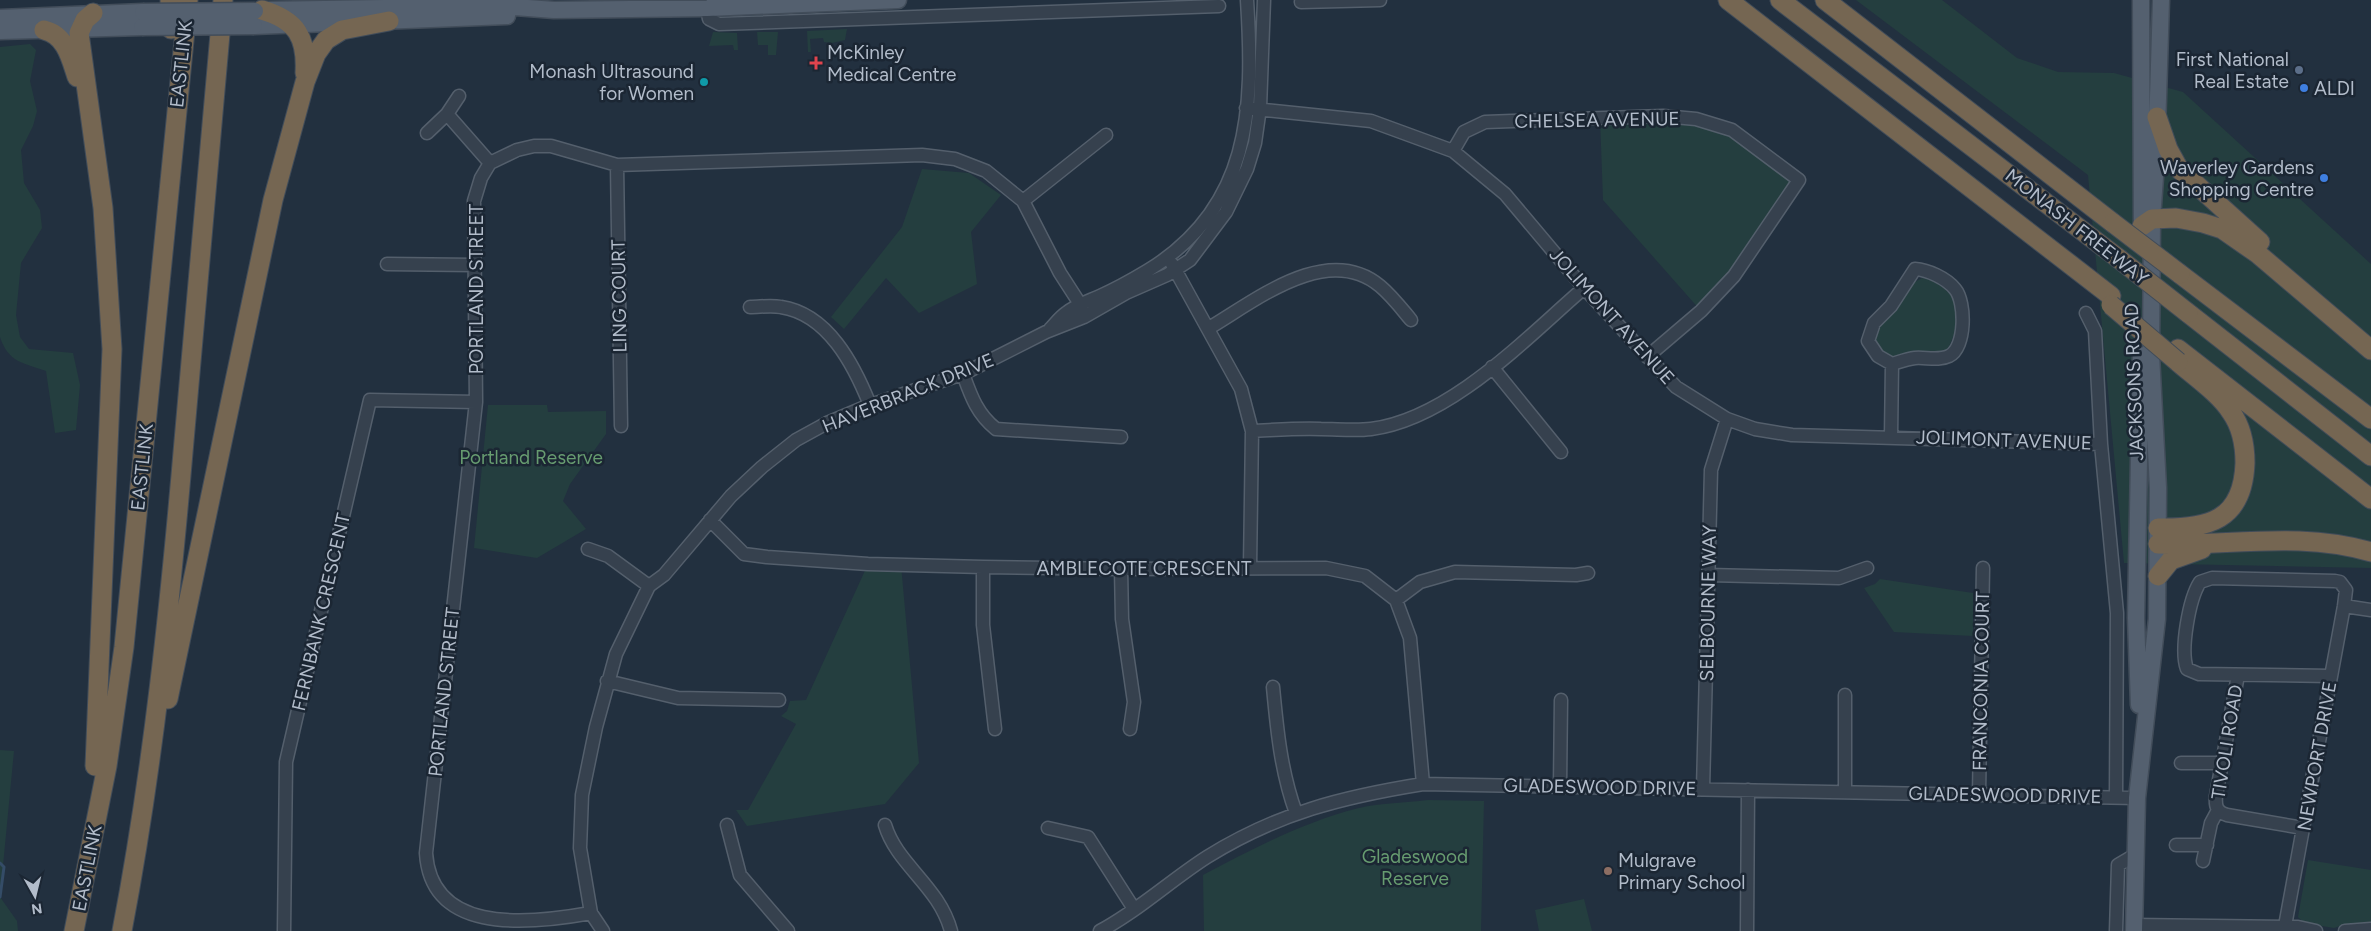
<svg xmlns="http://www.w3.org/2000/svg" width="2371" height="931" font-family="Figtree,sans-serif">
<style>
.green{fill:#243e3f}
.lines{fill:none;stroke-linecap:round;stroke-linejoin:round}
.stream{stroke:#344c67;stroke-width:3}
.minor-casing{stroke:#545f6c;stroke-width:15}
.major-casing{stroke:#424d5a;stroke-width:19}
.highway-casing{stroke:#414c59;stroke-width:21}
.minor{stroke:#36414e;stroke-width:12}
.major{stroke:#54606f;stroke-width:16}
.highway{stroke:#756652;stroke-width:19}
.major-bridge-casing{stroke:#424d5a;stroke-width:19;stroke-linecap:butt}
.highway-bridge-casing{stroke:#414c59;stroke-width:21;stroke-linecap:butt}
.major-bridge{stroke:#54606f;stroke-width:16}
.highway-bridge{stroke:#756652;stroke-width:19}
.health-dot{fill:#e0444e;stroke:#1b2633;stroke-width:2}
.service-dot{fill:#5c6f8a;stroke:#1b2633;stroke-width:2}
.culture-dot{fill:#0f9aa8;stroke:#1b2633;stroke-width:2}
.shop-dot{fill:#3f7fe0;stroke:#1b2633;stroke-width:2}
.education-dot{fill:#8d6e63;stroke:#1b2633;stroke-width:2}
.labels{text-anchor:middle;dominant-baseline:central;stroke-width:5;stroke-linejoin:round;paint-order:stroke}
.poi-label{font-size:19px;fill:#b2bcca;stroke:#1b2633;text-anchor:start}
.street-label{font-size:19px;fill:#b2bcca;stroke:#1b2633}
.park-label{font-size:19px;fill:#679c70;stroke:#1b2633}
</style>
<rect width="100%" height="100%" fill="#22303f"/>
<path class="green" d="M 1856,0 L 1942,0 L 2017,58 L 2058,72 L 2114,73 L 2183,92 L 2371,264 L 2371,568 L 2124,563 L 2088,175 Z
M 847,29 L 845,40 L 832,43 L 824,42 L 823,38 L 810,39 L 811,52 L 808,52 L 807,31 Z
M 713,32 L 737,33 L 738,50 L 734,50 L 733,45 L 709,46 Z
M 757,32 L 778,32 L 776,55 L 768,55 L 768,45 L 758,45 Z
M 30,44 L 36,50 L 30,81 L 37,111 L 33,126 L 21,150 L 24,183 L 40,210 L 42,228 L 21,263 L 16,315 L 20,337 L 29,349 L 73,353 L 80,385 L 76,430 L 55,433 L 46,371 C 23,363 8,362 0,337 L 0,47 Z
M 1663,116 L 1732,130 L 1799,180 L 1701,311 L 1603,200 L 1600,118 Z
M 922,169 L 969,173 L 1001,195 L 971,232 L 977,284 L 919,313 L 886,278 L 844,329 L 831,317 L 902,227 Z
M 1922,278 L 1934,280 L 1955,298 L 1957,328 L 1947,351 L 1899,358 L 1886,357 C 1877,347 1873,340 1878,327 L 1911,284 Z
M 488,405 L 547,405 L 548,412 L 606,411 L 606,434 L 570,484 L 563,501 L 586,529 L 537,558 L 474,548 Z
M 868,564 L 901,565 L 919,763 L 885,804 L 747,826 L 736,810 L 748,810 L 796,724 L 781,716 L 787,711 L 790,701 L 806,700 Z
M 1880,579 L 1973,593 L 1973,636 L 1894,632 L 1864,588 L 1875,584 Z
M 0,750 L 14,751 L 0,897 L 17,921 L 18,931 L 0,931 Z
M 1428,800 L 1484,801 L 1481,931 L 1204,931 L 1203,875 C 1253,849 1303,822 1359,808 C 1381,803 1405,803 1428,800 Z
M 2308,860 L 2371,870 L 2371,924 L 2346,924 L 2334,928 L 2304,923 L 2298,917 Z
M 1584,899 L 1592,931 L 1539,931 L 1535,910 Z"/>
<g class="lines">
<path class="stream" d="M 0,863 L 4,867 L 0,897"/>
<defs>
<path id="minor" d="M 1301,2 L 1380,0
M 707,8 L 709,19 L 719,24 L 1219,6
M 1246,108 L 1371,121 L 1453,151 L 1505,194 L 1584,288 L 1676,387 L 1727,419 L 1755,429 L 1792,435 L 2101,444
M 447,114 L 490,163
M 427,133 L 447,114 L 459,96
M 1453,151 L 1464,132 L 1485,122 L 1663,116 L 1696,119 L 1732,130 L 1799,180 L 1734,276 L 1701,311 L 1647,357
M 617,165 L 621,426
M 1023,201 L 1106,135
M 387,264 L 474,265
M 1172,264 L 1241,389 L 1252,431 L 1250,567
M 1915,269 C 1928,270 1946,278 1955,289 C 1966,302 1966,348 1949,356 C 1939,361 1925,357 1915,358 C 1907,359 1899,362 1892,364 L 1878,356 L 1868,341 L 1874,323 L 1891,306 Z
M 750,307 C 760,307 771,305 781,307 C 828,314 854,365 870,405
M 2086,313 L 2095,331 L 2101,444 L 2117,613 L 2116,797
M 1209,328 C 1255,301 1327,242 1380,286 C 1392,296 1401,308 1411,320
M 1050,329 C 1055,324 1060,317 1066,313 C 1076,305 1089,301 1100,296 C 1116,289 1132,280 1147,271 C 1251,208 1254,110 1247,0
M 1492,367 L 1561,452
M 963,374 C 971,396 977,414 996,429 L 1121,437
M 1252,431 C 1275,430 1298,428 1321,429 C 1337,429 1355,431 1371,429 C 1450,419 1526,338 1584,288
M 1891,437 L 1892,364
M 710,520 L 744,554 L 767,557 L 868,564 L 983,567 L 1121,569 L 1326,568 L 1365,576 L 1396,600 L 1410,638 L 1423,784
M 588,549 L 608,556 L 649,586
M 983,567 L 983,625 L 995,729
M 1121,569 L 1122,619 L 1134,702 L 1130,729
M 1709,575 L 1839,578 L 1867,568
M 1396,600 L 1420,582 L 1455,572 L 1576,575 L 1588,573
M 2344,606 L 2371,610
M 2238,675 L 2216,796 C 2215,807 2217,812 2227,815 L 2303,828
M 607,681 L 678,698 L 779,700
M 1273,687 C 1277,730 1281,772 1296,813
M 2181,763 L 2222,763
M 1560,786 L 1561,700
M 1703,789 L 1711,470 L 1727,419
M 1845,791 L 1845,695
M 1979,794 L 1983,568
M 727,825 L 740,875 L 788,931
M 885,825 C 897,865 939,886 951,931
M 1048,828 L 1088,837 L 1134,909
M 2176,845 L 2207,845
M 2203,861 L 2211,823 L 2218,810
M 591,913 C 519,926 431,931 426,853 L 476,402 L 474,201 L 481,178 L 490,163 L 517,150 L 534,146 L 551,146 L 617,165 L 922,155 L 955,159 L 986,171 L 1023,201 L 1060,273 L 1080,304 L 1084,317
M 2134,925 L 2298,927 L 2316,931
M 2285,926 L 2344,606 L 2346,590 L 2340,582 L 2335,581 L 2212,578 L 2200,582 C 2189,599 2180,650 2187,669 L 2199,674 L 2331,676
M 284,931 L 286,762 L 370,400 L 476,402
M 603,931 L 591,913 L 580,848 L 582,795 L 596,727 L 616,654 L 649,586 L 664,575 L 731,496 L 762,467 L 796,440 L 827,423 L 870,405 L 963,374 L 1046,332 L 1084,317 L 1126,293 L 1167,275 L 1190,260 L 1226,212 L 1247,169 L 1255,143 L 1260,108 L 1264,0
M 1100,931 C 1138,911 1171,880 1207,857 C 1278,813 1342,797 1423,784 L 2137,798
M 1747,931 L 1748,790
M 2116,931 L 2118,865 L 2135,855
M 2345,931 L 2371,929"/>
<path id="major" d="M 2141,0 L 2142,228
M 265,10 L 502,6 L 554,10 L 707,8 L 898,0
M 0,18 L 143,12
M 254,26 L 507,16
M 0,31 L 142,27
M 2139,705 L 2136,618 L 2141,355
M 2134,931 L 2137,798 L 2157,619 L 2158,488 L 2151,355 L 2152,219 L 2156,163 L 2161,0"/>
<path id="highway" d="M 170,0 L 171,29
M 1728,0 L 2111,296
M 1780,0 L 2118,258
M 1825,0 L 2113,223
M 262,10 C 297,20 307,38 305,73
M 93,13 L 85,20 L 79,33 L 103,208 L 112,349 L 95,766
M 44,30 C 66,35 71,59 77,77
M 2157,117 L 2168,149 L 2179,169 L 2260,242
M 2142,226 L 2152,219 L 2176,218 L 2203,223 L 2222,229 L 2258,254 L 2371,350
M 2180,274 L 2371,419
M 2188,313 L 2371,456
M 2178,349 L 2371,499
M 2158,528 C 2208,529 2243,521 2245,463 C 2245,446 2241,426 2231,412 C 2220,394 2194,376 2178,362
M 2158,544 C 2229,546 2301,531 2371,552
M 2158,576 L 2171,560 L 2202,549
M 168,699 L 273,200 L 305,82 L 316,54 L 326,40 L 342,30 L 389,21
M 74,931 L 107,766 L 124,647 L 188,0
M 122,931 C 153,769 170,605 184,441 C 198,294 211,147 223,0"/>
</defs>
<use href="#minor" class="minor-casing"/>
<use href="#major" class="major-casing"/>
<use href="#highway" class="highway-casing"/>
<use href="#minor" class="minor"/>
<use href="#major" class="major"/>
<use href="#highway" class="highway"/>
<defs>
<path id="major-bridge" d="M 143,12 L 255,11
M 142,27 L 254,26"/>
<path id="highway-bridge" d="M 2113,223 L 2180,274
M 2118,258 L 2188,313
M 2111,305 L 2178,362"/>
</defs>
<use href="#major-bridge" class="major-bridge-casing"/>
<use href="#highway-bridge" class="highway-bridge-casing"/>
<use href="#major-bridge" class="major-bridge"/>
<use href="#highway-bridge" class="highway-bridge"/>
</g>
<path class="health-dot" d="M813.5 55.5h5v5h5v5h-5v5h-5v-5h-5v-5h5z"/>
<circle class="service-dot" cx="2299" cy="70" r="5"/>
<circle class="culture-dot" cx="704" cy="82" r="5"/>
<g class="shop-dot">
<circle cx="2304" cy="88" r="5"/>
<circle cx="2324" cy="178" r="5"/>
</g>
<circle class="education-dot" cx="1608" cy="871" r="5"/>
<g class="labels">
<g class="poi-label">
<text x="827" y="52">McKinley<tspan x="827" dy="22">Medical Centre</tspan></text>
<text x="2289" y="59" text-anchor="end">First National<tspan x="2289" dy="22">Real Estate</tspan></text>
<text x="694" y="71" text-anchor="end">Monash Ultrasound<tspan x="694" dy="22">for Women</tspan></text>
<text x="2314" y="88">ALDI</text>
<text x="2314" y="167" text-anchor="end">Waverley Gardens<tspan x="2314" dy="22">Shopping Centre</tspan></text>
<text x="1618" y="860">Mulgrave<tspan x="1618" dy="22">Primary School</tspan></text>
</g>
<g class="street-label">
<text transform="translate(181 64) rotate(-84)">EASTLINK</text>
<text transform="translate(1597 120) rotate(-1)">CHELSEA AVENUE</text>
<text transform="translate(2077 227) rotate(38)">MONASH FREEWAY</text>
<text transform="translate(476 289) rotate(-90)">PORTLAND STREET</text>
<text transform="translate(619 296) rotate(-91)">LING COURT</text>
<text transform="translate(1612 316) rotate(48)">JOLIMONT AVENUE</text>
<text transform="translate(2134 382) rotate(-92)">JACKSONS ROAD</text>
<text transform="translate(908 393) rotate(-22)">HAVERBRACK DRIVE</text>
<text transform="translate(2004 440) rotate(2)">JOLIMONT AVENUE</text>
<text transform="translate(142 467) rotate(-84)">EASTLINK</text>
<text x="1144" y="568">AMBLECOTE CRESCENT</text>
<text transform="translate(1708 603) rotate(-89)">SELBOURNE WAY</text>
<text transform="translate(321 612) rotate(-77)">FERNBANK CRESCENT</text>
<text transform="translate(1981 681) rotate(-89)">FRANCONIA COURT</text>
<text transform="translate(444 692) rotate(-84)">PORTLAND STREET</text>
<text transform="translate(2227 742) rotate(-81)">TIVOLI ROAD</text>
<text transform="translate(2317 756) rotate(-80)">NEWPORT DRIVE</text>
<text transform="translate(1600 787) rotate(1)">GLADESWOOD DRIVE</text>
<text transform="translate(2005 795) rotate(1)">GLADESWOOD DRIVE</text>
<text transform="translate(87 868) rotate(-79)">EASTLINK</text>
</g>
<g class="park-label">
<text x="531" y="457">Portland Reserve</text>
<text x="1415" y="856">Gladeswood<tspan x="1415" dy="22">Reserve</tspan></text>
</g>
</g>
<g transform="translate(35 896) rotate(172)" stroke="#1b2633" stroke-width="4" paint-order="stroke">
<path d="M0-4L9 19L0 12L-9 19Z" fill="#b2bcca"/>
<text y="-8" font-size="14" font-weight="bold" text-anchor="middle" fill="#b2bcca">N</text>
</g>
</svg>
